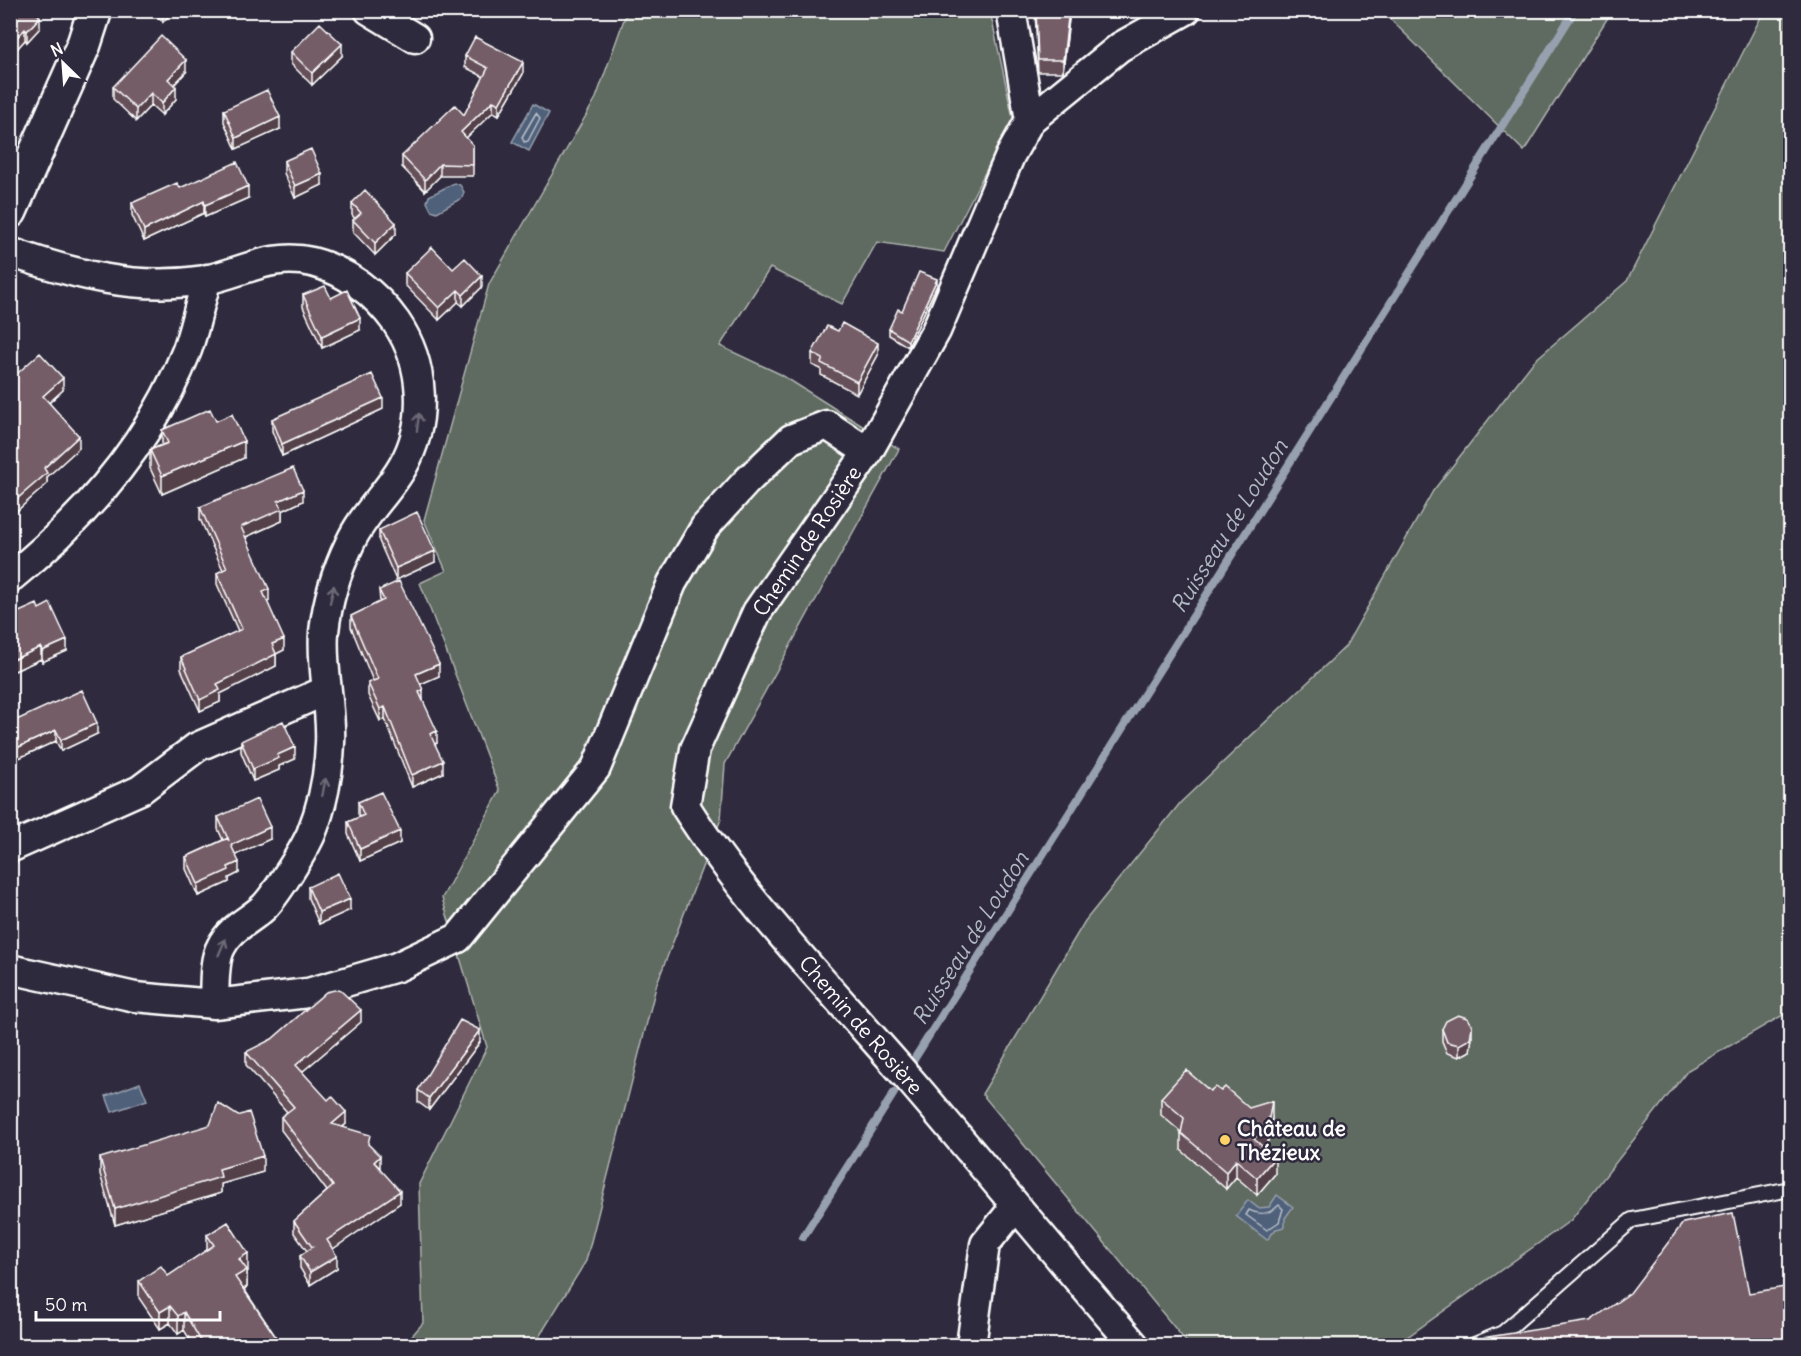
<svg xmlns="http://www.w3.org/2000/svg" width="1801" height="1356" font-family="Delius,sans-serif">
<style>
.green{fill:#5e6a60;stroke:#aeb4b0;stroke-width:1.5}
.water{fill:#50617a;stroke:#96a0af;stroke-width:1.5}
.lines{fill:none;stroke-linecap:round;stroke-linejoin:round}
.shore{stroke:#b9c0ca;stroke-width:1.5}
.stream{stroke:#96a0af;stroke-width:8}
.lane-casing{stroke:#fff;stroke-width:18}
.street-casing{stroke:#fff;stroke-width:33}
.secondary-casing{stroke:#fff;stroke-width:38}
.lane{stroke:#2f2a3d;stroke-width:14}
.street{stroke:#2f2a3d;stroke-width:28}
.secondary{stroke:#2f2a3d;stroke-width:33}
.wall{fill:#655059;stroke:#fff;stroke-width:1.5}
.shaded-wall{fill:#524149;stroke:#fff;stroke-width:1.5}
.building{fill:#755d68;stroke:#fff;stroke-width:1.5}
.oneway{stroke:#6d6a77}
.poi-dot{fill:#ffd166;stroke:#2f2a3d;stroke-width:2}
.labels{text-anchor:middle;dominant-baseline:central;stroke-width:5;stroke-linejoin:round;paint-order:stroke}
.street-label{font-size:21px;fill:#fff;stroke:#2f2a3d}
.poi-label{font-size:21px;font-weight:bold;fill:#fff;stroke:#2f2a3d;text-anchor:start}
.water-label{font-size:22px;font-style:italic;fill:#b0b8c3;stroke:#2f2a3d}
</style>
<rect width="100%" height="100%" fill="#2f2a3d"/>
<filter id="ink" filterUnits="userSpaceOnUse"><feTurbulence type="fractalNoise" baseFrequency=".0167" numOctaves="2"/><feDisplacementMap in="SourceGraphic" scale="12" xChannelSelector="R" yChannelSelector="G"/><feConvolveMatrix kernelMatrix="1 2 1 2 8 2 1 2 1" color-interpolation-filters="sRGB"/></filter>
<g filter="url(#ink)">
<path class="green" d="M 627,11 L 990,11 L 1013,118 L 944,252 L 877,242 L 842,304 L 770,268 L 720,346 L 780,374 L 899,449 L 725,764 L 721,819 L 657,983 L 586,1261 L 534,1345 L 403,1346 L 423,1323 L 419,1184 L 487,1047 L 442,898 L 500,791 L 420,583 L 446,571 L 424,520 L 489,284 L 596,98 Z
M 1382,11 L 1612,11 L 1524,151 Z
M 1764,11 L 1790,11 L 1790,1011 L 1688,1070 L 1571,1220 L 1396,1345 L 1189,1345 L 982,1094 L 1085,921 L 1181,802 L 1345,647 L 1433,491 L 1534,361 L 1627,281 Z"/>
<path class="water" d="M 533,104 L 549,113 L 529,151 L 512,142 Z
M 454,183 L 460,185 L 464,192 L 462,198 L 437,212 L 431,210 L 427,202 L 429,196 Z
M 140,1083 L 147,1100 L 112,1112 L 106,1096 Z
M 1277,1195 L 1293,1207 L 1285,1218 L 1285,1227 L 1276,1229 L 1267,1240 L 1236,1216 L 1248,1200 L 1258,1208 L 1269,1207 Z"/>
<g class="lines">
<path class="shore" d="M 536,113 L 540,118 L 528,141 L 524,142 L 522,137 Z
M 1279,1205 L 1283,1209 L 1279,1222 L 1267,1230 L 1246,1215 L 1249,1210 C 1261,1216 1270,1214 1279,1205 Z"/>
<path class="stream" d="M 913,1061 L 1575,10
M 803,1237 L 894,1093"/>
<defs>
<path id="lane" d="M 1472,1346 L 1503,1333 L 1632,1220 L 1790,1189"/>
<path id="street" d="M 369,10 L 415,38
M 1011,10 L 1030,120
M 10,252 C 76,275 135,291 205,280 C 242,273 272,252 312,262 C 347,271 376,294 396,322 C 425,364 428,422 403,466 C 388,493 363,514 350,543 C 337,570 327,603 324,632 C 321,669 332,706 330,743 C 329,773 322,807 311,834 C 304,850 275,897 263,908 C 249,921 230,928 221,947 C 213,961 215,987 214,1004
M 10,578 C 87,516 151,442 187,350 C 195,327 200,302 207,279
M 10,848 L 140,790 L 197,747 L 325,691
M 10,969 L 135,997 L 214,1004 L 308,993 L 397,967 L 458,938 L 596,768 L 672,583 L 705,527 L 746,482 L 791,439 L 827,425 L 868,452
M 971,1346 L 985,1244 L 1015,1207
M 1135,1346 C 1058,1258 985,1167 909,1079 C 832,990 748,906 685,806 L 695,749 L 757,612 L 868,452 L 936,331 L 1010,156 L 1030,120 L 1120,47 L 1186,10"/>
<path id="secondary" d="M 10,211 L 84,44 L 95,10"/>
</defs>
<use href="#lane" class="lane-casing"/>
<use href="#street" class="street-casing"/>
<use href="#secondary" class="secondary-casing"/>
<use href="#lane" class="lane"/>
<use href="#street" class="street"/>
<use href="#secondary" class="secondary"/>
</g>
<path class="wall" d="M 10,10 L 40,28 L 27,42 L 25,40 L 16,50 L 10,44 Z
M 152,10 L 174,10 L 163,22 Z
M 1035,10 L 1070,10 L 1063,72 L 1038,72 Z
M 291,52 L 342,56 L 312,85 L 291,64 Z
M 465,56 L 523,74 L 499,115 L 493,112 L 466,138 L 473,145 L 473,176 L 440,176 L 425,191 L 402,167 L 402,156 L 464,115 L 484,77 L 465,67 Z
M 186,72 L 174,85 L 176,99 L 162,115 L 151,105 L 136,121 L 113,99 L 113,87 Z
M 224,110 L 280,129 L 236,149 L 224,122 Z
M 284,161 L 322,185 L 295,198 L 284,173 Z
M 180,188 L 248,198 L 205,217 L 204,213 L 144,241 L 132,215 L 132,203 Z
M 352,203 L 396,234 L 375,255 L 353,232 L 353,220 L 355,219 L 352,215 Z
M 405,273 L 482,287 L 463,306 L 458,302 L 439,320 L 405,285 Z
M 937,285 L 908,347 L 889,335 L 889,329 L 902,311 Z
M 303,295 L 360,330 L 322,348 L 303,307 Z
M 838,331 L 878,355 L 857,394 L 821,375 L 821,369 L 812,365 L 812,353 Z
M 10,380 L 63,390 L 49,403 L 79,448 L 47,477 L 47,484 L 10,517 L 10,467 L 12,466 L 10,465 Z
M 383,409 L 282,456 L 272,431 L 272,419 Z
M 216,421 L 244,458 L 162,494 L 150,468 L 150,450 L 162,445 L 162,430 Z
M 303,501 L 282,511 L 282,521 L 246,537 L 269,601 L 267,602 L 284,650 L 276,654 L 276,666 L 220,694 L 220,702 L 200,711 L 181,669 L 181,657 L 238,631 L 217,584 L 217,573 L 223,570 L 200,519 L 200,507 Z
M 379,530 L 435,562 L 396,580 L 379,541 Z
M 379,590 L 439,676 L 420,684 L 423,701 L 437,743 L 435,744 L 443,773 L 412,787 L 385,719 L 380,721 L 368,695 L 368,683 L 373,681 L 351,627 L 351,616 L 380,602 Z
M 39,609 L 67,651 L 42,662 L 41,659 L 10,673 L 10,616 Z
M 10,723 L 97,734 L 61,751 L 56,741 L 10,762 Z
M 241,741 L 295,759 L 279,766 L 279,770 L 253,781 L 241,752 Z
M 358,802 L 400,843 L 360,861 L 348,834 L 348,822 L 360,817 L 358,814 Z
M 218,817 L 270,839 L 235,855 L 239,873 L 229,878 L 229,882 L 198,896 L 186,869 L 186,857 L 223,840 L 218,829 Z
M 308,887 L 350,910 L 319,924 L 308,898 Z
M 361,1022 L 302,1072 L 346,1124 L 343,1127 L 370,1147 L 380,1169 L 400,1203 L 332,1249 L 337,1268 L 310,1285 L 300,1268 L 300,1256 L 307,1251 L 294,1233 L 294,1221 L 327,1191 L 281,1130 L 281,1117 L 287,1112 L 246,1065 L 246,1052 Z
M 1442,1029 L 1472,1037 L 1470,1051 L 1459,1057 L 1447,1053 L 1442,1041 Z
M 480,1042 L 429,1110 L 418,1102 L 418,1090 Z
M 1210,1091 L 1272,1118 L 1268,1141 L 1263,1147 L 1275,1174 L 1257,1195 L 1236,1177 L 1226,1189 L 1181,1150 L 1181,1132 L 1161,1115 L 1161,1098 Z
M 100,1158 L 263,1172 L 221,1184 L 221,1193 L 115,1225 L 100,1174 Z
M 207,1235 L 248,1271 L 247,1272 L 247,1287 L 244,1289 L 282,1346 L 194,1346 L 184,1330 L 178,1334 L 170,1323 L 160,1329 L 139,1298 L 139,1281 L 168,1276 L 207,1250 Z"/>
<path class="shaded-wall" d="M 174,10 L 163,22 L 163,11 Z
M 1069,10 L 1070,10 L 1063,72 L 1063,60 Z
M 40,17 L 40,28 L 27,42 L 27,31 Z
M 25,29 L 25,40 L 16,50 L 16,38 Z
M 342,44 L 342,56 L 312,85 L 312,73 Z
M 186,60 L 186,72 L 168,91 L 168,79 Z
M 523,62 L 523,74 L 499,115 L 499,104 Z
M 176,87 L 176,99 L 162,115 L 162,103 Z
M 12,93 L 12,103 L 10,104 L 10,95 Z
M 151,93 L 151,105 L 136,121 L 136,109 Z
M 493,101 L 493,112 L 461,143 L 461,132 Z
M 280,117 L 280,129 L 236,149 L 236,138 Z
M 440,164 L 440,176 L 425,191 L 425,180 Z
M 322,174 L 322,185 L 295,198 L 295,186 Z
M 248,186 L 248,198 L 205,217 L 205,205 Z
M 204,201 L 204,213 L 144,241 L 144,230 Z
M 396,223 L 396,234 L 375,255 L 375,243 Z
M 482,276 L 482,287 L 463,306 L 463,295 Z
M 937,279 L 937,285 L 908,347 L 908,341 Z
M 458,290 L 458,302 L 439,320 L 439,308 Z
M 360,318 L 360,330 L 322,348 L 322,336 Z
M 878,343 L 878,355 L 857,394 L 857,382 Z
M 63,378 L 63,390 L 43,408 L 43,396 Z
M 383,398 L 383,409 L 282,456 L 282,444 Z
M 79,436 L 79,448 L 47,477 L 47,484 L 10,517 L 10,505 L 44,468 Z
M 244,441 L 244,458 L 162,494 L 162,476 Z
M 303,490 L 303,501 L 282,511 L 282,521 L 241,539 L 241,527 L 278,501 Z
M 435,551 L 435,562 L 396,580 L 396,568 Z
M 269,589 L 269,601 L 263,604 L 263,592 Z
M 284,639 L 284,650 L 272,656 L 272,644 Z
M 67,640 L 67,651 L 42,662 L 42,651 Z
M 41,647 L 41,659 L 10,673 L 10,661 Z
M 276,654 L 276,666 L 220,694 L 220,702 L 200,711 L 200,700 L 217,684 Z
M 439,664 L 439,676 L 416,686 L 416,674 Z
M 423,690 L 423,702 L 419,692 Z
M 385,707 L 385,719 L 380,721 L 380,709 Z
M 97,723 L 97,734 L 61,751 L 61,740 Z
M 56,730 L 56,741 L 10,762 L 10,751 Z
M 437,731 L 437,743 L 430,746 L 430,734 Z
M 295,747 L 295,759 L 279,766 L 279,770 L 253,781 L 253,769 L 277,755 Z
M 443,761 L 443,773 L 412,787 L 412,775 Z
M 270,827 L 270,839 L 231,857 L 231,845 Z
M 400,831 L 400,843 L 360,861 L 360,849 Z
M 239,862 L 239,873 L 229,878 L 229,882 L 198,896 L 198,884 L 228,867 Z
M 350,899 L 350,910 L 319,924 L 319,912 Z
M 361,1010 L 361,1022 L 296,1077 L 296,1065 Z
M 1472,1026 L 1472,1037 L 1470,1051 L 1459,1057 L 1459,1045 Z
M 480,1030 L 480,1042 L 429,1110 L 429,1098 Z
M 1272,1101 L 1272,1118 L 1268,1141 L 1254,1156 L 1254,1139 Z
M 346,1112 L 346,1124 L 332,1136 L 332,1124 Z
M 263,1156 L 263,1172 L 221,1184 L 221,1193 L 115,1225 L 115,1209 L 219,1169 Z
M 380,1156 L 380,1168 L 374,1162 Z
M 1275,1157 L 1275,1174 L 1257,1195 L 1257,1178 Z
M 1236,1160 L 1236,1177 L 1226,1189 L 1226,1172 Z
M 400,1191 L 400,1203 L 327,1253 L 327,1240 Z
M 248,1253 L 248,1271 L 247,1272 L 247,1287 L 235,1294 L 235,1277 L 239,1259 Z
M 337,1256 L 337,1268 L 310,1285 L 310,1272 Z
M 170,1306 L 170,1323 L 160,1329 L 160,1312 Z
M 184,1312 L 184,1330 L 178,1334 L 178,1316 Z"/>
<path class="building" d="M 10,10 L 34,10 L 40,17 L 27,31 L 25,29 L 16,38 L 10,33 Z
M 1036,10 L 1069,10 L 1063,60 L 1038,60 Z
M 320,23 L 342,44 L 312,73 L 291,52 Z
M 161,36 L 186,60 L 168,79 L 176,87 L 162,103 L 151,93 L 136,109 L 113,87 Z
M 475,37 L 523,62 L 499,104 L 493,101 L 461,132 L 473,145 L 473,165 L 440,164 L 425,180 L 402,156 L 455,105 L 464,115 L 488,68 L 465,56 Z
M 267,90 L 280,117 L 236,138 L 224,110 Z
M 311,149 L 322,174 L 295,186 L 284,161 Z
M 237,162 L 248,186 L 205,205 L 204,201 L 144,230 L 132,203 L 177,183 L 180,188 Z
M 365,190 L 396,223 L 375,243 L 353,220 L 361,213 L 352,203 Z
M 432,247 L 453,269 L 465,258 L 482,276 L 463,295 L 458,290 L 439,308 L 405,273 Z
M 919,272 L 937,279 L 908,341 L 889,329 L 898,309 L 902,311 Z
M 325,286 L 331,298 L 347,290 L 360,318 L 322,336 L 303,295 Z
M 842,323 L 878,343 L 857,382 L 821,363 L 823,359 L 812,353 L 827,326 L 838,331 Z
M 40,353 L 63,378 L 43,396 L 79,436 L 44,468 L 47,473 L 10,505 L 10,467 L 18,461 L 10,453 L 10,388 L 13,385 L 10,382 L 10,380 Z
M 372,374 L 383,398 L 282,444 L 272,419 Z
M 210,409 L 216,421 L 232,414 L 244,441 L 162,476 L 150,450 L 168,443 L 162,430 Z
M 293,468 L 303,490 L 278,501 L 282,509 L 241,527 L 269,589 L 263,592 L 284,639 L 272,644 L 276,654 L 217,684 L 220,690 L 200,700 L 181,657 L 242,629 L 217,573 L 227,568 L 200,507 Z
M 417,512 L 435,551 L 396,568 L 379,530 Z
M 399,581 L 439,664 L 416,674 L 423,690 L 419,692 L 437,731 L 430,734 L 443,761 L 412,775 L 385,707 L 380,709 L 368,683 L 378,679 L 351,616 L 384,600 L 379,590 Z
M 50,603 L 67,640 L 42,651 L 41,647 L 10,661 L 10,616 L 37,604 L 39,609 Z
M 82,690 L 97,723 L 61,740 L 56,730 L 10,751 L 10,723 Z
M 283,721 L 295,747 L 277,755 L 279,758 L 253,769 L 241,741 Z
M 381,792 L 400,831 L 360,849 L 348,822 L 364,815 L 358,802 Z
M 257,799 L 270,827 L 231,845 L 239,862 L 228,867 L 229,870 L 198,884 L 186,857 L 228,838 L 229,841 L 218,817 Z
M 338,873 L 350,899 L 319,912 L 308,887 Z
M 339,989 L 361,1010 L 296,1065 L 328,1100 L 332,1096 L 346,1112 L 332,1124 L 370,1135 L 368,1144 L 380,1156 L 374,1162 L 400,1191 L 327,1240 L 337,1256 L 310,1272 L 300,1256 L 314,1246 L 312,1247 L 294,1221 L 333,1186 L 281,1117 L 294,1107 L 246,1052 L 272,1039 L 326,992 Z
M 1458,1015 L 1467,1018 L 1472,1026 L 1470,1039 L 1459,1045 L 1447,1042 L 1442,1029 L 1446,1021 Z
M 460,1020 L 480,1030 L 429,1098 L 418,1090 Z
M 1186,1070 L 1210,1091 L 1215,1087 L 1221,1091 L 1225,1087 L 1249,1108 L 1272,1101 L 1268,1124 L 1254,1139 L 1275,1157 L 1257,1178 L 1236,1160 L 1226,1172 L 1181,1133 L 1184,1118 L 1161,1098 Z
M 218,1103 L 238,1116 L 249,1112 L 263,1156 L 219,1169 L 221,1177 L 115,1209 L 100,1158 L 210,1125 Z
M 1733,1213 L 1749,1293 L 1791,1286 L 1791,1346 L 1443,1346 L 1443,1344 L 1590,1321 L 1630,1293 L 1683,1223 Z
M 228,1222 L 248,1253 L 239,1259 L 247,1270 L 235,1277 L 282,1346 L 204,1346 L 184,1312 L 178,1316 L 170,1306 L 160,1312 L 139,1281 L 161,1266 L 168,1276 L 214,1245 L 207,1235 Z"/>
<defs><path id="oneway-shaft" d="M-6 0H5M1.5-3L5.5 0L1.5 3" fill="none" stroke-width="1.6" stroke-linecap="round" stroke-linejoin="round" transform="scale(1.5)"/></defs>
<g class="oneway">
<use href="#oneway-shaft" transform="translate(418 422) rotate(-83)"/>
<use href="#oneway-shaft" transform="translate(332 594) rotate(-77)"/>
<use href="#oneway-shaft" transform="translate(324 787) rotate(-79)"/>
<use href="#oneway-shaft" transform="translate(222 947) rotate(-67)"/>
</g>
</g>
<circle class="poi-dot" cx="1225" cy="1140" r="6"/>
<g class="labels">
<g class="street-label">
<text transform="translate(807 541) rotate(-56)">Chemin de Rosière</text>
<text transform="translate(861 1025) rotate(49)">Chemin de Rosière</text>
</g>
<g class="poi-label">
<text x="1237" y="1128">Château de<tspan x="1237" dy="24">Thézieux</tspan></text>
</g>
<g class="water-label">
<text transform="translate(1229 526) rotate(-58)">Ruisseau de Loudon</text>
<text transform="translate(970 938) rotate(-58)">Ruisseau de Loudon</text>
</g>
</g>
<rect width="1801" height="1356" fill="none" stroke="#2f2a3d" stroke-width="36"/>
<rect x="18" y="18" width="1765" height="1320" fill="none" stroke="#fff" stroke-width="2" filter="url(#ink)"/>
<g transform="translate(63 63) rotate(335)" stroke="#2f2a3d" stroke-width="4.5" paint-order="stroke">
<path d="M0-4.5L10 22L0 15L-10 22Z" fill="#ffffff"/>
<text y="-9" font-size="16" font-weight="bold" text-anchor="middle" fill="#ffffff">N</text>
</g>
<path d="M36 1311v9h184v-9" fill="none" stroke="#ffffff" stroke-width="3"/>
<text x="45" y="1311" font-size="18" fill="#ffffff" stroke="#2f2a3d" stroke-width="4.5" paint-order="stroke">50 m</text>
</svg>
